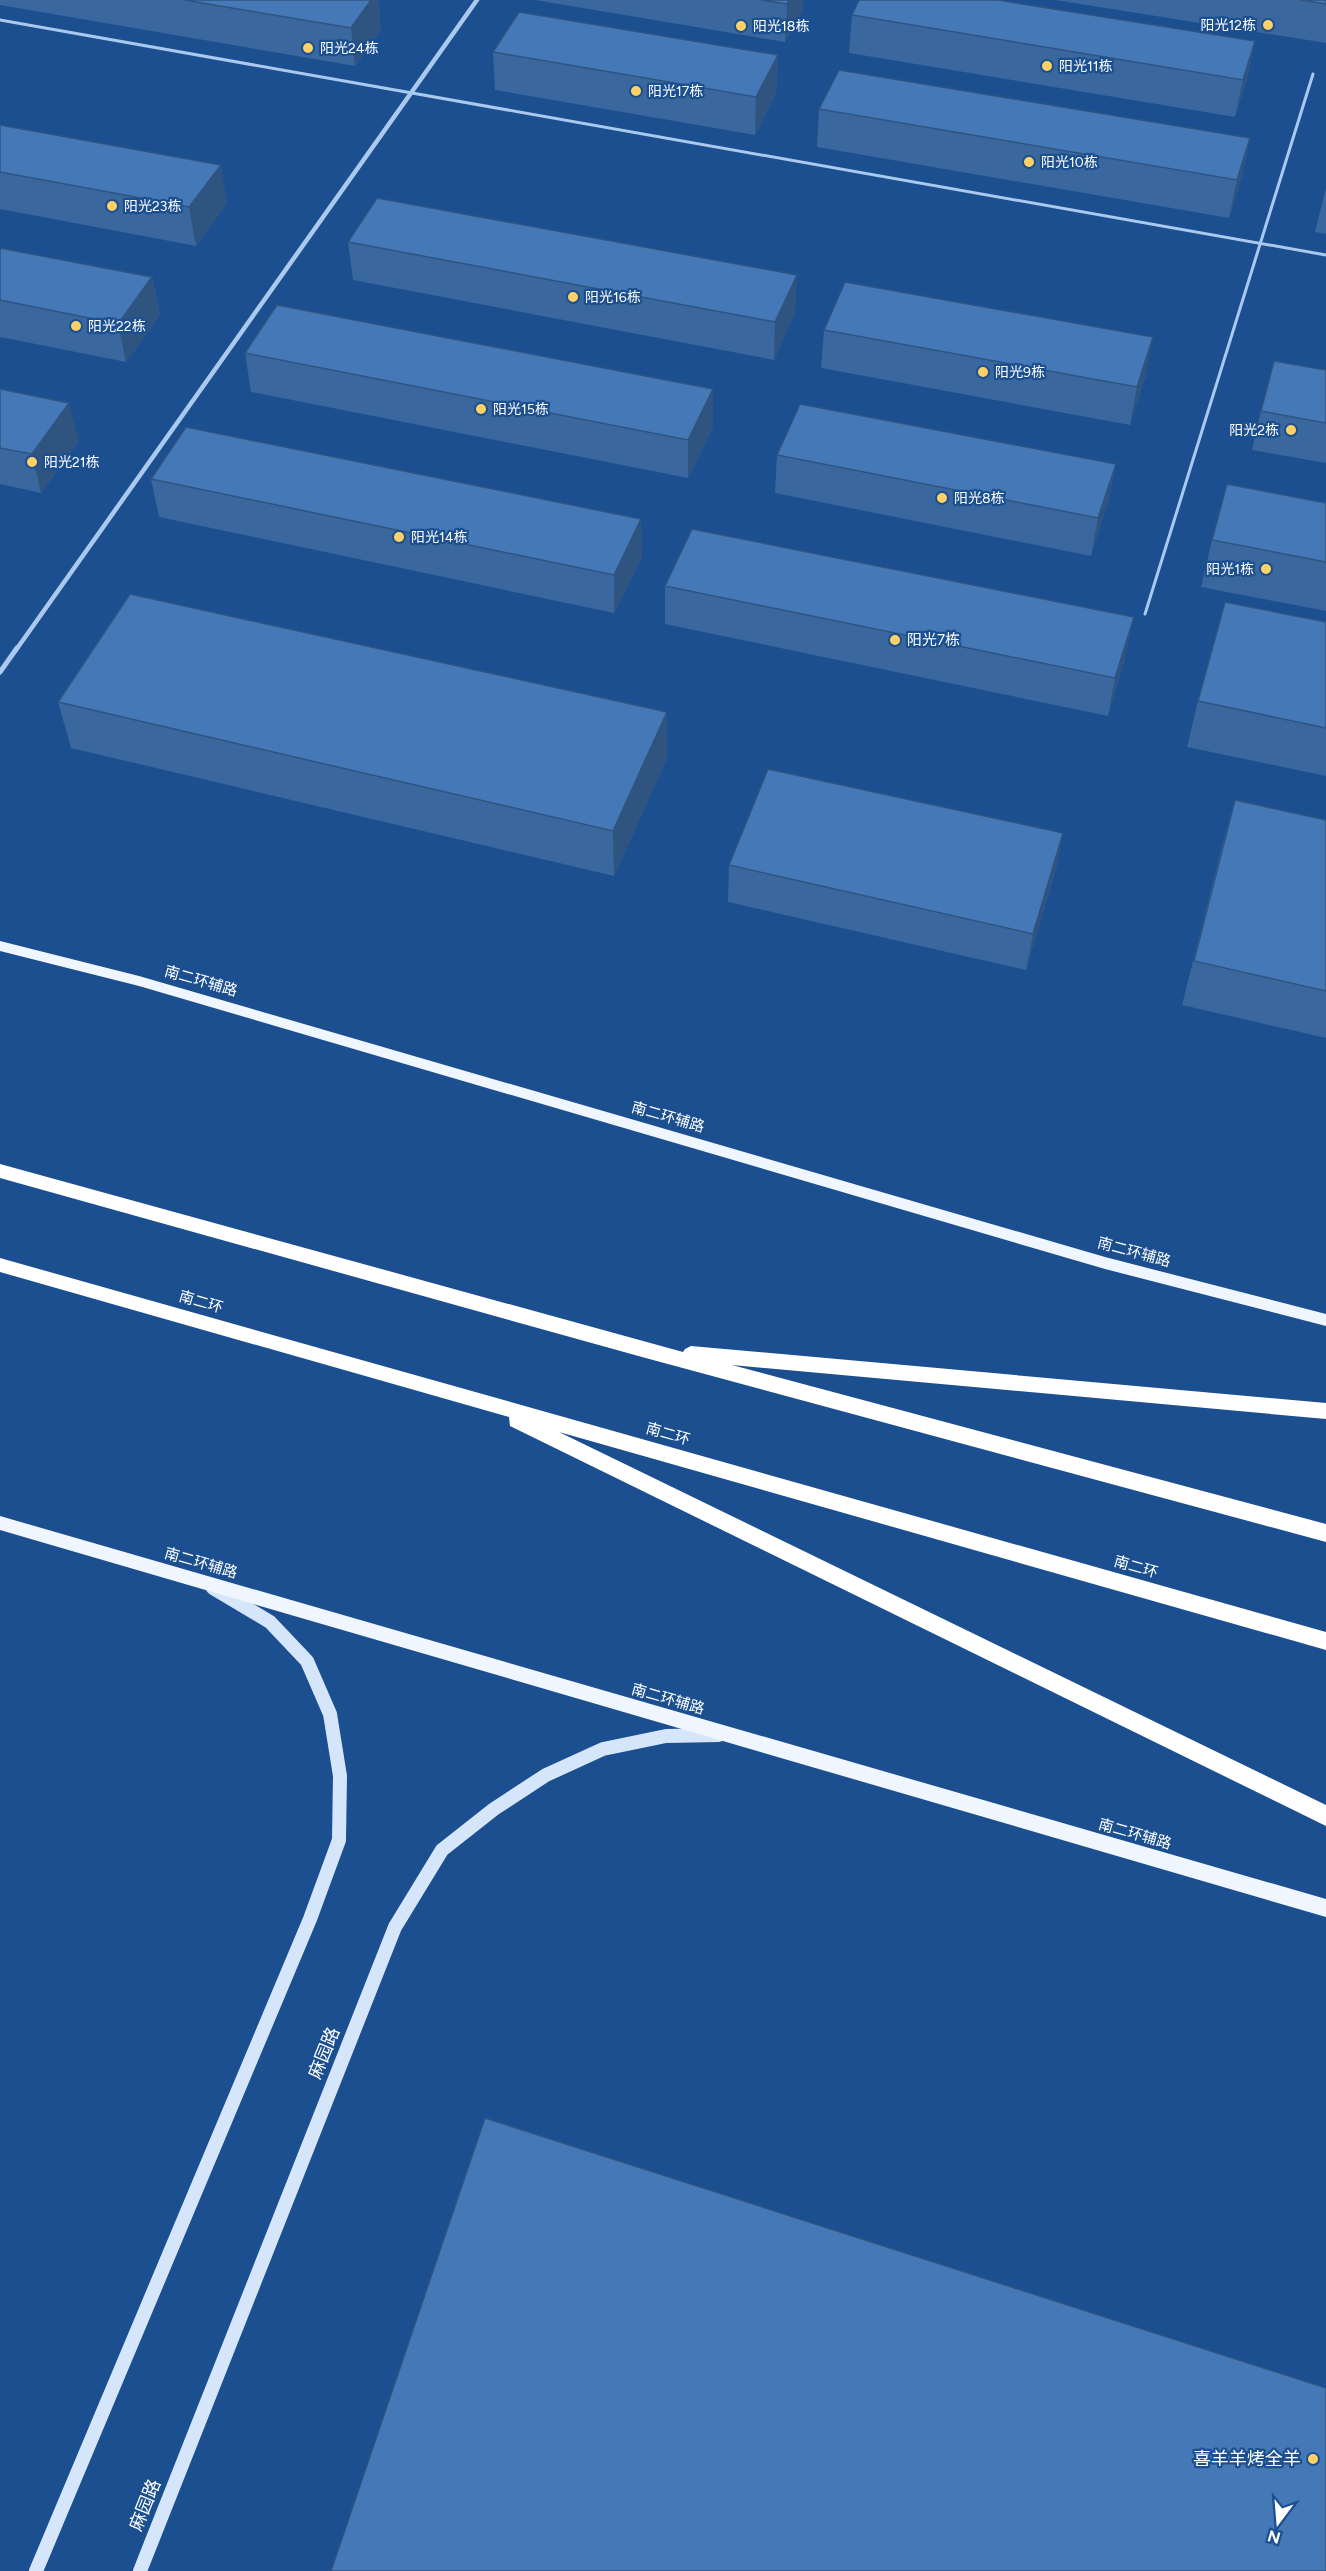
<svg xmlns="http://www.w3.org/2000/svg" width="1326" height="2571" font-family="Figtree,'Noto Sans SC',sans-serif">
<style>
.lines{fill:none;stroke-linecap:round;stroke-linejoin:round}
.lane{stroke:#a9c9ee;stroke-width:3}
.street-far1{stroke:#a9c9ee;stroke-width:4.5}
.street{stroke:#a9c9ee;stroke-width:5}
.secondary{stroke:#d6e6fa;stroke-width:14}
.primary{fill:#f0f6ff;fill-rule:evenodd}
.highway{fill:#fff;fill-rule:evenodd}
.wall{fill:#3a679d}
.shaded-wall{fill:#305480}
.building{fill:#4478b7;stroke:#305480;stroke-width:1.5}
.poi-dot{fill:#ffd166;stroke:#1b4f8f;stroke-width:2}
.labels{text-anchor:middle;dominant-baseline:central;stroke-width:4.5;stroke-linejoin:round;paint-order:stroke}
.far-poi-label{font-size:14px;fill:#fff;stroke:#1b4f8f;text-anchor:start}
.poi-label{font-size:15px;fill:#fff;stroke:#1b4f8f;text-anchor:start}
.street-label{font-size:15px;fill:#fff;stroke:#1b4f8f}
.near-street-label{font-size:18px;fill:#fff;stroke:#1b4f8f}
.near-poi-label{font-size:18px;fill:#fff;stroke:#1b4f8f;text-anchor:end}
</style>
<rect width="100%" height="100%" fill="#1b4f8f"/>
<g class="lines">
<path class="lane" d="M 0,20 L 1326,255
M 1145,614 L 1313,74"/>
<path class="street-far1" d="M 16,650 L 477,0"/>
<path class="street" d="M 0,672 L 17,648"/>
<path class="secondary" d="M 36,2571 L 310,1919 L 339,1840 L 340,1776 L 330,1714 L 307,1661 L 270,1622 L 213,1588
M 140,2571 L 395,1927 L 442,1850 L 494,1809 L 546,1775 L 603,1749 L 666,1736 L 719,1735"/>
<path class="primary" d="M 0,941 L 139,976 L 1105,1257 L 1326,1314 L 1326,1326 L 1105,1269 L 139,986 L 0,951 Z
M 0,1516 L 1326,1899 L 1326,1917 L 0,1530 Z"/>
<path class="highway" d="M 0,1164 L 683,1352 L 685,1349 L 691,1346 L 1326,1403 L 1326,1419 L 732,1365 L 1326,1524 L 1326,1542 L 642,1357 L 0,1178 Z
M 0,1258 L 1326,1632 L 1326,1650 L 559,1432 L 1326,1805 L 1326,1826 L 510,1426 L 509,1417 L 0,1272 Z"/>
</g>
<path class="wall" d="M 0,0 L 378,0 L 381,30 L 355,66 L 0,5 Z
M 535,0 L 803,0 L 803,10 L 785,42 Z
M 1055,0 L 1326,0 L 1326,43 Z
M 852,15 L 1255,41 L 1247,79 L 1235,117 L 849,53 Z
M 493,52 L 778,55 L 776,93 L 755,135 L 495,90 Z
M 819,109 L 1250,138 L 1242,176 L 1229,218 L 817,147 Z
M 0,125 L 227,203 L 196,246 L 0,209 Z
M 1326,188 L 1326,234 L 1315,232 Z
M 348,242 L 795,313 L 774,360 L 353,280 Z
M 0,248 L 152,277 L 160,315 L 126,362 L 0,337 Z
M 824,330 L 1146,375 L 1130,425 L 821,368 Z
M 245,353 L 713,427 L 688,478 L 251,392 Z
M 1326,370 L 1326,463 L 1252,450 L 1261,411 Z
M 0,389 L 79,441 L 41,493 L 0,484 Z
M 777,455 L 1116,464 L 1108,502 L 1091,556 L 775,493 Z
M 151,479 L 641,519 L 642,557 L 614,613 L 159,517 Z
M 1326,503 L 1326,611 L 1201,587 L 1212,540 Z
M 665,586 L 1126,655 L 1108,716 L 665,624 Z
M 1326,622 L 1326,776 L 1187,747 L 1198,701 Z
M 58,702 L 667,712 L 667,758 L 614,876 L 71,748 Z
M 1235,800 L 1326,820 L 1326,1038 L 1182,1005 L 1222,846 Z
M 1063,833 L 1056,869 L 1026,970 L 728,902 L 729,865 Z"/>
<path class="shaded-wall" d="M 371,0 L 378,0 L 381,30 L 355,66 L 351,28 Z
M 789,0 L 803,0 L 803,10 L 785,42 L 787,4 Z
M 1255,41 L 1247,79 L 1235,117 L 1243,80 Z
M 778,55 L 776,93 L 755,135 L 756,97 Z
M 1250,138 L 1242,176 L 1229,218 L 1237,180 Z
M 221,165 L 227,203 L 196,246 L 189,207 Z
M 797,275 L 795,313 L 774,360 L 775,322 Z
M 152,277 L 160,315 L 126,362 L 118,324 Z
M 1153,337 L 1146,375 L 1130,425 L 1137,387 Z
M 713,389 L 713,427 L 688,478 L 688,440 Z
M 69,403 L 79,441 L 41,493 L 32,454 Z
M 1116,464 L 1108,502 L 1091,556 L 1098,518 Z
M 641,519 L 642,557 L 614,613 L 614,575 Z
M 1134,617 L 1126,655 L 1108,716 L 1115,678 Z
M 667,712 L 667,758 L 614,876 L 613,831 Z
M 1063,833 L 1056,869 L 1026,970 L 1033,934 Z"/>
<path class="building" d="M 184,0 L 371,0 L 351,28 Z
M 761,0 L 789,0 L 787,4 Z
M 859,0 L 998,0 L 1255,41 L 1243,80 L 852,15 Z
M 1301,0 L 1326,0 L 1326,4 Z
M 519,12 L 778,55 L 756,97 L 493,52 Z
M 839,70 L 1250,138 L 1237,180 L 819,109 Z
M 0,125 L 221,165 L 189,207 L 0,172 Z
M 377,198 L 797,275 L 775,322 L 348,242 Z
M 0,248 L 152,277 L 118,324 L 0,300 Z
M 845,282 L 1153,337 L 1137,387 L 824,330 Z
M 277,305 L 713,389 L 688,440 L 245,353 Z
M 1274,361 L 1326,370 L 1326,423 L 1261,411 Z
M 0,389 L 69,403 L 32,454 L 0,448 Z
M 800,404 L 1116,464 L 1098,518 L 777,455 Z
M 186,427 L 641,519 L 614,575 L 151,479 Z
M 1227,484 L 1326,503 L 1326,562 L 1212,540 Z
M 692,529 L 1134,617 L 1115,678 L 665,586 Z
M 130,594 L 667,712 L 613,831 L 58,702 Z
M 1225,602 L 1326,622 L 1326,728 L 1198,701 Z
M 768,769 L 1063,833 L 1033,934 L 729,865 Z
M 1235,800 L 1326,820 L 1326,991 L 1194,961 Z
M 485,2118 L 1326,2388 L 1326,2571 L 331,2571 Z"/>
<g class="poi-dot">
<circle cx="1268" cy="25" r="6"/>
<circle cx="741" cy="26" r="6"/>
<circle cx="308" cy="48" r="6"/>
<circle cx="1047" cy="66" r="6"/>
<circle cx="636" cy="91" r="6"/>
<circle cx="1029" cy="162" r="6"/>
<circle cx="112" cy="206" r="6"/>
<circle cx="573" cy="297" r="6"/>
<circle cx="76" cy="326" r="6"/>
<circle cx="983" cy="372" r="6"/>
<circle cx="481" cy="409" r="6"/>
<circle cx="1291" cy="430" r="6"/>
<circle cx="32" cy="462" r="6"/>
<circle cx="942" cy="498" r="6"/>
<circle cx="399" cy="537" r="6"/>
<circle cx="1266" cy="569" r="6"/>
<circle cx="895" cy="640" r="6"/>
<circle cx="1313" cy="2459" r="6"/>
</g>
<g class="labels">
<g class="far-poi-label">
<text x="1256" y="25" text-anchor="end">阳光12栋</text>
<text x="753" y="26">阳光18栋</text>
<text x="320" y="48">阳光24栋</text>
<text x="1059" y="66">阳光11栋</text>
<text x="648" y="91">阳光17栋</text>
<text x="1041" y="162">阳光10栋</text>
<text x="124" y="206">阳光23栋</text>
<text x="585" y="297">阳光16栋</text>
<text x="88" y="326">阳光22栋</text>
<text x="995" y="372">阳光9栋</text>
<text x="493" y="409">阳光15栋</text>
<text x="1279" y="430" text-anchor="end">阳光2栋</text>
<text x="44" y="462">阳光21栋</text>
<text x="954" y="498">阳光8栋</text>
<text x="411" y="537">阳光14栋</text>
<text x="1254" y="569" text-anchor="end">阳光1栋</text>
</g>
<g class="poi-label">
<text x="907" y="640">阳光7栋</text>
</g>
<g class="street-label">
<text transform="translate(201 981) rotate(16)">南二环辅路</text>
<text transform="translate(668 1117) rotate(16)">南二环辅路</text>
<text transform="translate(1134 1252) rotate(15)">南二环辅路</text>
<text transform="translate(201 1302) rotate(16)">南二环</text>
<text transform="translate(668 1434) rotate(16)">南二环</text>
<text transform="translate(201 1563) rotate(16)">南二环辅路</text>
<text transform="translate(1136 1567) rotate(16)">南二环</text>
<text transform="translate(668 1699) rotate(16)">南二环辅路</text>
<text transform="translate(1135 1834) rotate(16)">南二环辅路</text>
</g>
<g class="near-street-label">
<text transform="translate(324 2053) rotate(-68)">麻园路</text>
<text transform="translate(145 2505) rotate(-68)">麻园路</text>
</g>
<g class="near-poi-label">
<text x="1301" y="2459">喜羊羊烤全羊</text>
</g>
</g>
<g transform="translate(1278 2523) rotate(196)" stroke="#1b4f8f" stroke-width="4.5" paint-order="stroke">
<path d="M0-4.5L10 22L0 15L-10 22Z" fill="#ffffff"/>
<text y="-9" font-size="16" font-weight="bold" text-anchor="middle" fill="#ffffff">N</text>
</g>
</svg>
